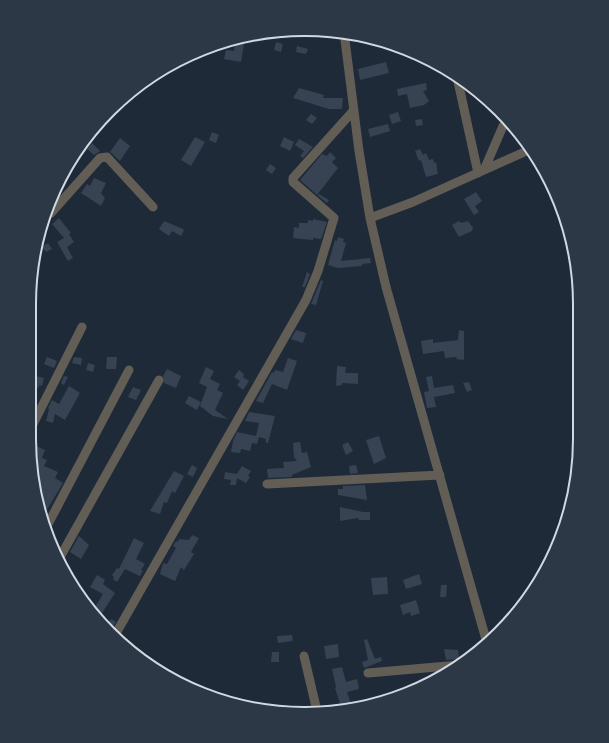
<svg xmlns="http://www.w3.org/2000/svg" width="609" height="743" font-family="'Nunito Sans',sans-serif">
<style>
.building{fill:#374352}
.lines{fill:none;stroke-linecap:round;stroke-linejoin:round}
.street{stroke:#625e56;stroke-width:9}
.rim{fill:none;stroke:#d0d8e1;stroke-width:2}
</style>
<rect width="100%" height="100%" fill="#1e2a38"/>
<path class="building" d="M 236,38 L 244,44 L 241,62 L 224,59 L 226,50 L 234,51 Z
M 276,42 L 283,44 L 281,52 L 274,50 Z
M 297,46 L 308,49 L 306,54 L 296,52 Z
M 386,62 L 389,73 L 360,80 L 358,69 Z
M 426,83 L 427,90 L 423,91 L 429,101 L 424,105 L 410,108 L 407,94 L 398,96 L 397,89 Z
M 299,88 L 324,95 L 323,98 L 343,98 L 342,109 L 329,109 L 293,98 Z
M 398,112 L 401,121 L 392,124 L 389,115 Z
M 311,114 L 317,118 L 312,124 L 306,120 Z
M 422,119 L 423,125 L 416,126 L 415,120 Z
M 388,124 L 390,131 L 370,137 L 368,129 Z
M 212,132 L 219,135 L 216,143 L 209,140 Z
M 195,137 L 205,142 L 191,166 L 181,160 Z
M 284,137 L 294,142 L 290,151 L 280,146 Z
M 120,138 L 130,146 L 120,161 L 110,152 Z
M 299,139 L 313,147 L 303,158 L 300,156 L 304,151 L 295,145 Z
M 92,143 L 100,151 L 94,155 L 87,149 Z
M 420,149 L 423,155 L 426,153 L 429,160 L 433,159 L 434,163 L 436,162 L 438,174 L 426,177 L 421,160 L 419,161 L 415,151 Z
M 330,152 L 336,158 L 332,162 L 338,168 L 317,195 L 300,180 L 322,154 L 327,156 Z
M 270,164 L 276,168 L 272,174 L 266,170 Z
M 94,178 L 106,183 L 101,193 L 105,198 L 101,206 L 81,193 L 87,184 L 90,186 Z
M 476,192 L 482,201 L 475,206 L 479,212 L 474,215 L 464,199 Z
M 319,194 L 329,200 L 327,203 L 318,196 Z
M 59,218 L 71,233 L 69,234 L 74,242 L 67,247 L 73,258 L 68,261 L 57,242 L 64,238 L 52,224 Z
M 313,219 L 327,222 L 321,239 L 313,238 L 313,240 L 293,238 L 294,227 L 299,228 L 299,223 L 308,223 L 308,220 L 313,221 Z
M 164,221 L 183,229 L 184,230 L 181,236 L 172,231 L 169,236 L 159,229 Z
M 459,221 L 461,223 L 468,221 L 473,228 L 472,231 L 459,237 L 452,225 Z
M 338,237 L 344,239 L 343,242 L 346,243 L 341,261 L 370,258 L 371,263 L 362,264 L 362,266 L 338,268 L 328,265 L 335,240 L 337,241 Z
M 48,243 L 52,249 L 46,252 L 42,247 Z
M 307,272 L 310,274 L 305,287 L 302,287 Z
M 321,280 L 323,281 L 316,305 L 311,304 Z
M 296,330 L 306,333 L 303,343 L 291,339 Z
M 459,330 L 464,331 L 464,360 L 456,359 L 457,357 L 445,358 L 444,351 L 423,354 L 421,341 L 433,339 L 433,343 L 458,340 Z
M 47,357 L 57,361 L 54,368 L 44,364 Z
M 74,357 L 82,358 L 81,365 L 72,363 Z
M 107,357 L 117,357 L 116,369 L 106,369 Z
M 288,358 L 297,361 L 287,390 L 272,384 L 263,403 L 256,401 L 272,372 L 274,373 L 275,370 L 283,372 Z
M 88,363 L 95,365 L 93,372 L 86,370 Z
M 337,366 L 346,367 L 345,373 L 358,373 L 358,384 L 342,383 L 342,385 L 336,386 Z
M 206,367 L 214,371 L 210,379 L 220,384 L 217,390 L 223,393 L 215,410 L 228,419 L 213,416 L 200,406 L 207,387 L 199,383 Z
M 167,369 L 181,376 L 176,388 L 164,383 L 163,376 Z
M 239,370 L 244,374 L 243,377 L 249,381 L 243,390 L 237,385 L 240,381 L 234,377 Z
M 36,376 L 44,378 L 42,386 L 39,385 L 39,388 L 30,386 L 31,380 L 34,381 Z
M 64,376 L 68,377 L 64,385 L 61,383 Z
M 432,376 L 434,388 L 453,385 L 455,393 L 434,397 L 436,407 L 427,408 L 424,392 L 429,391 L 426,377 Z
M 469,382 L 472,390 L 467,392 L 463,383 Z
M 69,386 L 80,393 L 65,420 L 55,414 L 53,423 L 46,421 L 49,409 L 48,408 L 52,400 L 59,404 Z
M 133,387 L 141,390 L 136,400 L 128,397 Z
M 189,396 L 201,402 L 197,410 L 185,403 Z
M 249,412 L 275,416 L 268,443 L 266,443 L 266,439 L 259,437 L 257,444 L 252,443 L 250,451 L 241,449 L 240,453 L 231,452 L 233,441 L 237,432 L 256,436 L 259,423 L 245,421 Z
M 379,436 L 386,458 L 374,464 L 366,440 Z
M 300,442 L 302,453 L 307,452 L 311,467 L 292,475 L 292,477 L 268,478 L 267,469 L 284,468 L 283,462 L 297,461 L 294,457 L 293,443 Z
M 348,442 L 353,451 L 346,455 L 342,445 Z
M 30,443 L 45,450 L 42,458 L 47,460 L 44,466 L 58,472 L 55,478 L 63,483 L 42,518 L 38,510 L 36,494 L 40,485 L 35,483 Z
M 192,465 L 197,468 L 193,477 L 187,474 Z
M 356,465 L 358,473 L 350,474 L 349,466 Z
M 242,466 L 251,471 L 248,476 L 250,477 L 246,483 L 237,478 L 236,485 L 230,485 L 231,480 L 224,479 L 225,472 L 237,474 Z
M 174,471 L 184,476 L 175,493 L 172,491 L 167,503 L 164,502 L 160,514 L 150,511 Z
M 365,485 L 367,500 L 338,495 L 338,489 L 343,489 L 343,486 Z
M 340,507 L 363,512 L 370,512 L 370,520 L 359,520 L 358,518 L 340,521 Z
M 192,535 L 199,538 L 191,552 L 194,554 L 184,570 L 181,567 L 175,581 L 160,574 L 163,563 L 167,564 L 176,548 L 173,546 L 176,541 L 178,542 L 179,539 L 189,540 Z
M 79,536 L 89,545 L 81,559 L 70,552 Z
M 134,538 L 144,543 L 136,559 L 145,564 L 141,570 L 143,571 L 140,576 L 125,569 L 117,582 L 113,579 L 114,577 L 112,575 L 117,568 L 119,569 Z
M 67,568 L 74,573 L 69,581 L 64,572 Z
M 419,574 L 422,584 L 406,589 L 403,580 Z
M 97,575 L 105,580 L 103,584 L 115,593 L 100,616 L 92,612 L 103,594 L 90,587 Z
M 387,577 L 388,594 L 373,595 L 371,578 Z
M 441,585 L 447,585 L 446,597 L 440,597 Z
M 416,600 L 420,613 L 411,616 L 410,612 L 403,615 L 400,605 Z
M 111,619 L 116,622 L 112,628 L 107,625 Z
M 292,635 L 293,641 L 278,643 L 277,636 Z
M 367,639 L 375,659 L 381,657 L 382,661 L 364,668 L 362,662 L 368,660 L 364,640 Z
M 338,644 L 339,657 L 326,659 L 324,646 Z
M 444,649 L 458,650 L 459,659 L 446,660 Z
M 272,652 L 279,652 L 279,662 L 271,662 Z
M 342,667 L 346,682 L 357,679 L 359,689 L 347,692 L 351,704 L 341,707 L 335,688 L 336,687 L 332,669 Z"/>
<g class="lines">
<path class="street" d="M 344,32 L 359,151 L 370,218 L 386,287 L 487,643
M 457,77 L 478,173
M 484,170 L 503,126
M 46,215 L 51,213 L 100,158 L 107,157 L 153,207
M 370,218 L 413,202 L 531,149
M 29,432 L 82,327
M 267,484 L 440,475
M 46,528 L 129,370
M 59,559 L 159,380
M 115,635 L 306,300 L 318,271 L 334,218 L 293,182 L 293,178 L 354,110
M 304,656 L 317,711
M 368,673 L 459,665"/>
</g>
<path d="M0 0H609V743H0ZM304 36H305A268 268 0 0 1 573 304V439A268 268 0 0 1 305 707H304A268 268 0 0 1 36 439V304A268 268 0 0 1 304 36Z" fill="#2c3846" fill-rule="evenodd"/>
<path class="rim" d="M304 36H305A268 268 0 0 1 573 304V439A268 268 0 0 1 305 707H304A268 268 0 0 1 36 439V304A268 268 0 0 1 304 36Z"/>
</svg>
